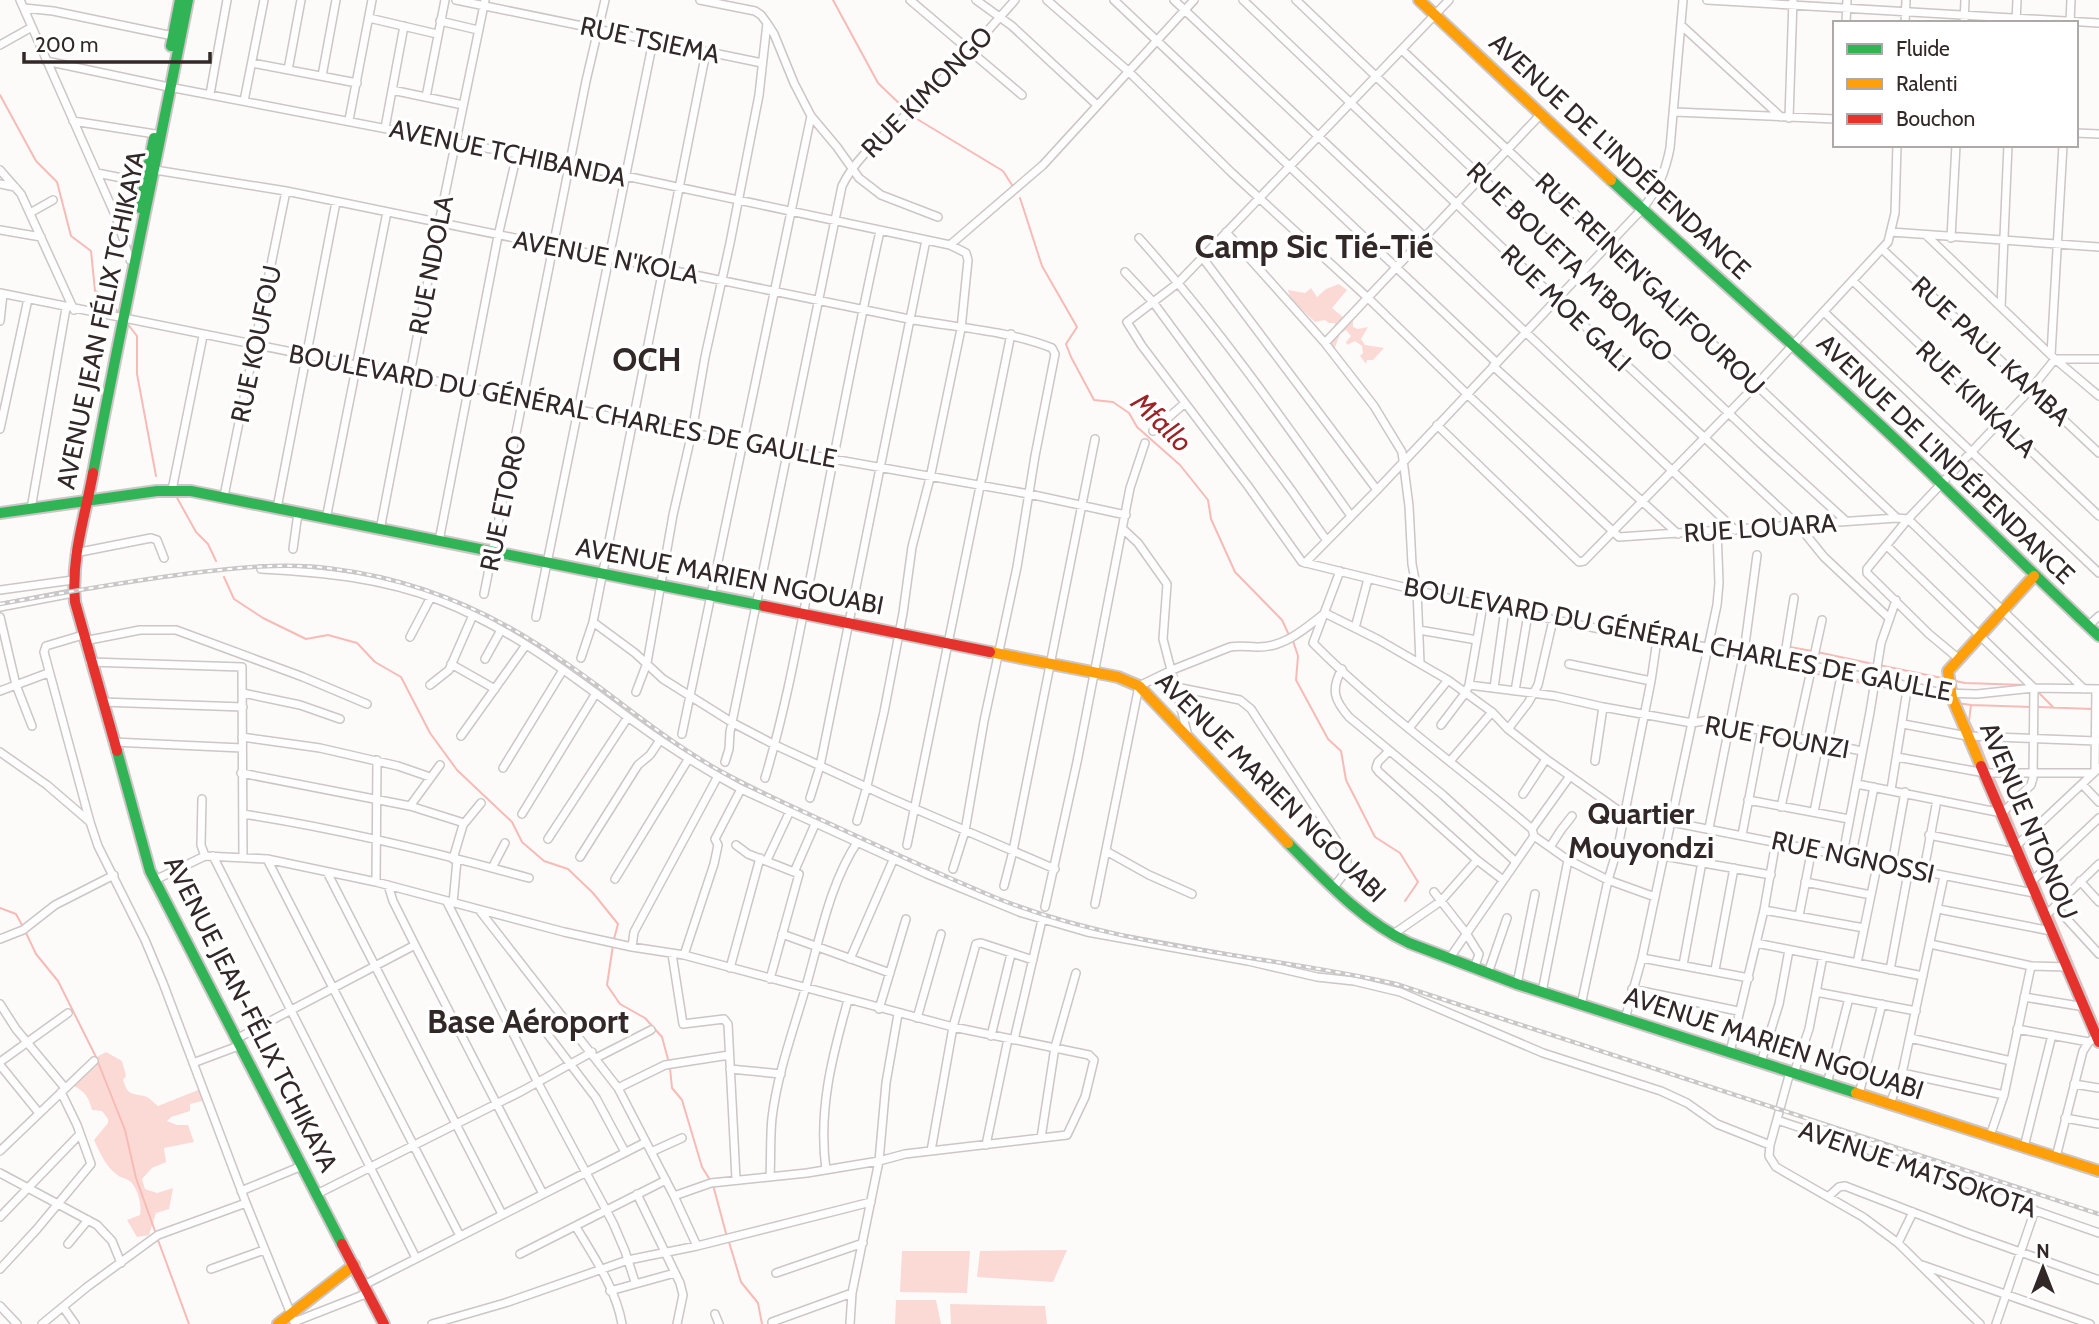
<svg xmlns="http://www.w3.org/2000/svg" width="2099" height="1324" font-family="Cabin,sans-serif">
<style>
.green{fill:#fbdad6}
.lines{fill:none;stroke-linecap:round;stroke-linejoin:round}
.stream{stroke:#f7bbb6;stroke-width:2}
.street-casing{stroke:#ccc6c6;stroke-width:10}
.fast-casing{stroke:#ccc6c6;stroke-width:14}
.slow-casing{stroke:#ccc6c6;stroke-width:14}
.jam-casing{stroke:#ccc6c6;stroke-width:14}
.street{stroke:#fffefe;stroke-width:7}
.fast{stroke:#30b455;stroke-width:10}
.slow{stroke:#ff9f0a;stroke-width:10}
.jam{stroke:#e5322d;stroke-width:10}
.rail-casing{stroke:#c9c7c7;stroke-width:4.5}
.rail{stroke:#fff;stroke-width:2;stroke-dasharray:5;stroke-linecap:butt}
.labels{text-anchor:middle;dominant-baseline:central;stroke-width:7;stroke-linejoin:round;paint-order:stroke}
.street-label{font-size:26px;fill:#312827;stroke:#fff}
.water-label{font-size:28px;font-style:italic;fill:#9b2326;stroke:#fff}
.quarter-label{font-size:30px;font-weight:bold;fill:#312827;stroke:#fff}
.district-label{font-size:33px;font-weight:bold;fill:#312827;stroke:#fff}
</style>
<rect width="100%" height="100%" fill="#fdfafa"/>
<path class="green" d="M 1339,284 L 1347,290 L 1332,308 L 1343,317 L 1348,314 L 1333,331 L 1335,323 L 1329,323 L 1325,320 L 1315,322 L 1290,298 L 1288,290 L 1305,293 L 1311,288 L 1317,297 L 1326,289 Z
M 1353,317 L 1353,327 L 1358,329 L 1368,327 L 1361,339 L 1365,345 L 1384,348 L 1373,360 L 1367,360 L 1366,364 L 1360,356 L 1363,353 L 1362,346 L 1355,341 L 1347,345 L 1346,342 L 1351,336 L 1346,330 L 1340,334 L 1334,350 L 1327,343 Z
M 106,1052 L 122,1061 L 126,1076 L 123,1080 C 128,1095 130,1093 144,1096 C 149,1097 154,1103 158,1106 L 203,1088 L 206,1100 L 190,1104 L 190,1111 L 171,1117 L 167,1121 L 177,1125 L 188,1125 L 194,1142 L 164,1148 L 166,1162 L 152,1168 L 142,1179 L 145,1189 L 157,1193 L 173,1188 L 169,1209 L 156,1213 L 149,1235 L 137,1237 L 127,1220 L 140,1215 C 142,1205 138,1190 131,1182 C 127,1178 120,1178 116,1174 C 105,1165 100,1153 94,1140 L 108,1123 L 108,1119 L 102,1111 L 92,1110 C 88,1095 84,1090 69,1084 L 93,1059 Z
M 1067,1250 L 1053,1282 L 977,1277 L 980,1251 Z
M 902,1251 L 970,1251 L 967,1293 L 900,1292 Z
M 896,1300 L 936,1300 L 941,1324 L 895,1324 Z
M 950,1304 L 1045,1306 L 1047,1324 L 951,1324 Z"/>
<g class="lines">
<path class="stream" d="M 833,0 L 878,83 L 904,108
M 0,95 L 36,161 L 57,182 L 71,236 L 91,251 L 95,291 L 106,296 L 118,312
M 917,119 L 1003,171 L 1012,185
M 1020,198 L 1042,266 L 1077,327 L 1066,344 L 1071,357 L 1094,400 L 1113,402 L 1129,413 L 1137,427 L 1180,465 L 1208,500 L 1211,519 L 1235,572 L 1282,620 L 1289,635
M 126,322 L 137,336 L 137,374 L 156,476
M 176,496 L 196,532 L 208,544 L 216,561
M 224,577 L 234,599 L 263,618 L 306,639 L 328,635 L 357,643 L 375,662 L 401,677 L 430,733 L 457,770 L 512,822 L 522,842 L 544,861 L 568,869 L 593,893 L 618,924 L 614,939
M 1293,641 L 1298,656 L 1296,680 L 1328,739 L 1341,751 L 1346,780 L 1375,837 L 1400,853 L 1418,882 L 1405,901
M 1790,647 L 1812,651
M 1817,652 L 1873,664
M 1879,665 L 1942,678
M 1783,668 L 1806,672
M 1812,673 L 1837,678
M 1843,679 L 1872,685
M 1951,680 L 1965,683 L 2025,685
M 1877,686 L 1902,691
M 2037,691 L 2053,707
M 1908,692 L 1947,701
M 1957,703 L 1971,705
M 2038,707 L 2092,709
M 1974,732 L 1969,721 L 1971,705 L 2032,707
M 1978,740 L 1990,771
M 1993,776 L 2006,806
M 2008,811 L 2019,838
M 2021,843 L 2034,874
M 2037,879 L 2049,909
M 0,908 L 16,914 L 22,925
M 2052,914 L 2099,1026
M 26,933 L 36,954 L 58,981 L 96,1057 L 125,1130 L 136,1178 L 156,1234
M 613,945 L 607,985 L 620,1004 L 645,1018 L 662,1037 L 669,1063
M 670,1068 L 672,1088 L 682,1100 L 702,1167 L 710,1180
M 713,1185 L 727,1237
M 158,1240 L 189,1324
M 729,1242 L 741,1282 L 758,1303 L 762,1324"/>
<defs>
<path id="street" d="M 20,0 L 116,217 L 130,260
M 456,0 L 762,63
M 910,0 L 1022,95
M 976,0 L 1012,26 L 1097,105
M 1047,0 L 1128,71 L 1232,173 L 1368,298 L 1467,394 L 1619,537 L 1897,518 L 1908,519
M 1114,0 L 1497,363
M 1174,0 L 1735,530
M 1243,0 L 1557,300 L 1798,525 L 1824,557 L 1889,618
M 1296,0 L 1760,443 L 1846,521
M 1449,0 L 1178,283 L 1127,322 L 1142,346 L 1248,486 L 1302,562 L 1448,598 L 1605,630 L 1784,660 L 1942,693 L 1977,694 L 2034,688 L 2099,689
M 1707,0 L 2099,23
M 24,8 L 53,11 L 173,36
M 369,18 L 437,34
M 440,21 L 478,30
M 2016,22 L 2017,0
M 767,23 L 774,34 L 794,83 L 811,116 L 837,147 L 859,178 L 881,195 L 938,217
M 1846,23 L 1847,0
M 1905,23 L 1906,0
M 1964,23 L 1965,0
M 2070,23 L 2071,0
M 1681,25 L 1781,117
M 0,45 L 32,27
M 1402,50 L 1897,518
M 46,61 L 164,86 L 569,164 L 950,245 L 966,253 L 968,260 L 961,329 L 930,478 L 912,547 L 903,613 L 884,712 L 867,786 L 857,821
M 252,63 L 357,83
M 288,70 L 301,0
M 322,76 L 336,0
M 392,90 L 463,105
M 210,94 L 227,0
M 426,97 L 445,0
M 244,101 L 264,0
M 1675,112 L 1835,119
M 1789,118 L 1793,0
M 349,120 L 372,0
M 73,121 L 155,134
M 385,128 L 404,26
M 2076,133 L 2099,134
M 0,170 L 21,194 L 74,310
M 155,170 L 286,191 L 909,319 C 957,328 1006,330 1052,348 L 1055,354 L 1035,456 L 1017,567 L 984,721 L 965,831 L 953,869
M 97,173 L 147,183
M 0,184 L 15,187
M 30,213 L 53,200
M 0,230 L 41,237
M 1226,232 L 1325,343 L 1374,406 L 1402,452 L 1409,506 L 1412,564 L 1417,590 L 1420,663
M 1891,232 L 2099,247
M 1926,235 L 2055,359 L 2099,396
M 1139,238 C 1217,325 1284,421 1351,516
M 1951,238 L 1956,145
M 950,245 L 1043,165 L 1194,0
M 1882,249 L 2099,453
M 1202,257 L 1377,490
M 1125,272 L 1153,302 L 1292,491 L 1327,541
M 1853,281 L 2099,516
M 0,293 L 743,443 L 1029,494 L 1126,515
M 2001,307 L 2008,145
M 1824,312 L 2099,573
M 0,321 L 3,294
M 1325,343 L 1541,114
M 2051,355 L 2063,145
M 1493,366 L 1678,534
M 1437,425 L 1579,562 L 1584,561 L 1756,385 L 1888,242 L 1895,213 L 1897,145
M 0,429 L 28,299
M 1153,431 L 1185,403
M 172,490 L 203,336
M 224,496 L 286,191
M 32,503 L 66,308
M 277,508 L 336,202
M 326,519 L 387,212
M 1908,519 L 2084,689
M 1123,529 L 1138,543 L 1167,584 L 1163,639 L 1187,732
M 380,530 L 439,223 L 485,0
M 439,541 L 498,236 L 517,154
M 293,549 L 298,513
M 75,553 L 151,538 L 157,540 L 164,558
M 1305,563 L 1377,490 L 1642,209 C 1658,190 1665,173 1670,148 L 1683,0
M 261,569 C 322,572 382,578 439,600 C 509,627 569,673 629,718 C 664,744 702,768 741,789 L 927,874 L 1022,913 L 1087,932 L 1248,961 L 1317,977 L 1354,981 L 1400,992 L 1543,1053 L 1661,1091 L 1687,1103 L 1717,1124 L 1770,1145
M 1340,571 L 1313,643 C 1380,711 1460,767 1532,829 L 1534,836 L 1568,860 L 1608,880 L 1655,897
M 0,590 L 73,580
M 484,594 L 586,81 L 605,0
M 0,607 L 73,593
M 0,617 L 16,685 L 32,726
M 536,617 L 653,41
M 593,622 L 635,653 L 663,679 L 733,723 L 775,745 L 890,798 L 1055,869
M 2088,626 L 2099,616
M 1355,628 L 1368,579
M 1419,630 L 1477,640
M 83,635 L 46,646 L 44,652 L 90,822 L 98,846 L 145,940 L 163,983 L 246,1203 L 295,1324
M 410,637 L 431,597
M 84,641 L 140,630 L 176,630 L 303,677 L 367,704
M 581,658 L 593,622 L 706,52
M 485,659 L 501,630
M 1959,659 L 1929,634 L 1867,573 L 1867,569 L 1908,519 L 2031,389 L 2055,359 L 2099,359
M 1784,660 L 1794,598
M 90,662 L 242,667 L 243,857
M 451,664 L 495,689
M 1569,664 L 1651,681
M 1342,669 C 1330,690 1335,701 1349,717 L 1443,795 L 1516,862
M 430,685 L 449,670 L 473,615
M 1469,685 L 1555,696 L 1603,707 L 1692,723 L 1709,720 L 1862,751
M 1176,687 L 1240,700 L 1251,709 L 1347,857 L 1347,870 L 1333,888
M 1494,688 L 1505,609
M 0,691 L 48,673
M 1515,691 L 1528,614
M 636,692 L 647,663 L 673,515 L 692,432 L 705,357 L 730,243 L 759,95 L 767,23 L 761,15 L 755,11 L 700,0
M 243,693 L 300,705 L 340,719
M 102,702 L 243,707
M 1903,724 L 1967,736 L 2096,741
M 1441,725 L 1466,692 L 1469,685 L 1483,605
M 1409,728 L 1448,680
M 1508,729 L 1528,703 L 1538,685 L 1553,620
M 682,734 L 811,116
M 461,736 L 526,645
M 242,737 L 320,748 L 398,766 L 430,777
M 113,742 L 242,748
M 0,752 L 47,785 L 90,822
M 1388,752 L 1378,762 L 1376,768 L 1379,772 L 1477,860 L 1503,880
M 1897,757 L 1985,773 L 2093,773
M 1451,760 L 1492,712
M 1595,761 L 1603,707
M 725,762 L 729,749 L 730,732 L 842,186 C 857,155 886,134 911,110 C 947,75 982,38 1015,0
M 503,768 L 563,670
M 2095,771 L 2096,689
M 241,773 L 410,806 L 464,823
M 765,778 C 787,705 800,629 815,554 C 836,446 856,338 880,231
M 1857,784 L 2002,813 L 2031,785 L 2033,778 L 2034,688 L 1887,546
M 2082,784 L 2099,802
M 1891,790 L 1908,684
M 1523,794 L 1546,759
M 810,798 L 820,766 L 926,240
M 202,799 L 201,845 L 205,856
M 1748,800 L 1849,819
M 410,806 L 440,765
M 1781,807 L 1822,620
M 1814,812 L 1842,671
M 243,814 C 340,829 435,852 529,878
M 522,814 L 596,693
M 1671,822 L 2034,893
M 1709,828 L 1744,652 L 1757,555
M 1532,829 L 1570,776
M 1742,835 L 1762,730
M 1929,835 L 2019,853
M 548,839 L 628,717
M 736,845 L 748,854 L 799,874 L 770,979
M 907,845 L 1011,334
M 2016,846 L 2099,768
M 1550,847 L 1561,830 L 1572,816
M 1106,851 L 1149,875 L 1192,894
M 1843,854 L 1870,712 L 1881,643 L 1896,600
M 213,856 L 416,1258
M 1664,856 L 1771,875
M 580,857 L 638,765 L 650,755 L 660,740
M 1860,857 L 1874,787
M 267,859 L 460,1236
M 453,859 L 463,825 L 481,803
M 767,860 L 790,811
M 1892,864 L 1905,792
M 492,868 L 505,843
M 795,870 L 816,822
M 1924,870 L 1937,800
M 327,872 L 502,1214
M 615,879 L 689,758
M 155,880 L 205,856 L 267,859 L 376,882 L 564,932 L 632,947 L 684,955 L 953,1027 L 1089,1055 L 1094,1060 L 1085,1097 L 1067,1135 L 905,1154 L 879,1161 L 807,1173 L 711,1183 L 674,1196
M 2080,881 L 2099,902
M 376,882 L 377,760
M 1805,882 L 1871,895
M 2031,882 L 2099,818
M 388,885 L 393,901 L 415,945 L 543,1194
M 1004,886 L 1013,851 L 1095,439
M 1434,892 L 1466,933 L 1479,954 L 1474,969
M 447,902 L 538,1083 L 613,1223 L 625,1251 L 635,1282
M 453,903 L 457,860
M 1095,904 L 1139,686 L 1172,670 L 1230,647 C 1241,645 1247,647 1257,647 C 1284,648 1306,628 1325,613 L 1379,640 L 1448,680 L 1492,712 L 1508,729 L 1546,759 L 1625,815
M 2055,906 L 2099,954
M 1045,907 L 1077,762 L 1130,488 L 1145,443
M 1938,909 L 2051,931
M 1764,910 L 1864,928
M 480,911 L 618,1088 L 674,1196 L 697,1246
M 1799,916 L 1812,848
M 2045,916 L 2099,864
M 782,934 L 890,973
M 1392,935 L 1441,901 L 1477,860
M 0,939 L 23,930 L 55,905 L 114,875
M 1756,943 L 1923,976
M 1930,944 L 2031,966 L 2067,967
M 632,947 L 634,932 L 718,776
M 672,954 L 683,1024 L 724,1019 L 728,1024 L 736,1179
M 684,955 L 714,864 L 718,845 L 715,839 L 741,789
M 1642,958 L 1749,978
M 850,959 L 894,858
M 1449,959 L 1534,836
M 1857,963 L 1878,861
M 1683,965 L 1702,862
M 730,968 L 760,858
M 1715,970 L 1734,868
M 1890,970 L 1909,868
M 1488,973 L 1507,918
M 1517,984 L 1535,894
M 1632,989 L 1738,1011
M 1542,992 L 1568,860
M 1816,992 L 1916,1011
M 2024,997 L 2085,1007
M 0,1004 L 16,1029 L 65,1088
M 1581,1005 L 1608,880 L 1618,847 L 1651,681 L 1657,640
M 879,1009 L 906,919
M 917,1018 L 941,934
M 536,1019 L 596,1098 L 625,1152
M 1625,1019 L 1642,958 L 1717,605 L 1719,583 L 1717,530
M 2017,1029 L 2089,1042
M 991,1036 L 1011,954
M 238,1038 L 415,945
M 1910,1038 L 2011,1061
M 1014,1040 L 1042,920
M 1730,1052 L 1764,910 L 1776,841
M 596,1058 L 651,1030
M 0,1062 L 68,1013
M 1761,1062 L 1779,1004 L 1789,950
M 193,1063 L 241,1045
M 0,1065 L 39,1113
M 730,1069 L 781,1074
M 1790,1072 L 1770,1145 L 1769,1156 L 1776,1167 L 1863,1217 L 1898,1243 L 1980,1324
M 1794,1073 L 1809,1029 L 1823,956
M 1902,1073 L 2004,1095
M 1827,1084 L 1849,998
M 2074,1084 L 2099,1088
M 618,1088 L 665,1065 L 729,1055
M 1859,1094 L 1882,1004
M 1890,1104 L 1903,1069 L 1944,876
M 2065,1118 L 2099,1124
M 1777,1120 L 1959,1180 L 2002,1199 L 2099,1233
M 1990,1136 L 2004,1095 L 2031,966
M 1041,1138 L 1055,1047 L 1076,973
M 986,1145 L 1008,1039
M 2024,1147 L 2052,1035
M 0,1151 L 94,1061
M 931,1151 L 953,1027 L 976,944 L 981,943 L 1033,960
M 651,1152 L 682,1138
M 2056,1157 L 2083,1051 L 2089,1042 L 2097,1036
M 826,1170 C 818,1110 832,1057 848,1000
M 0,1173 L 97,1225 L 112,1241 L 121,1263
M 770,1177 C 771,1158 770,1137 772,1118 C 778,1068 797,1021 810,972 C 822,928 832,880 858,841
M 241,1191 L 302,1166
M 317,1194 L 522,1091 L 592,1052
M 637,1194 L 680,1283 L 683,1295 L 677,1324
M 1829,1196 L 1839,1187 L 1845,1186 L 1967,1233 L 2099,1280
M 0,1217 L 80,1134
M 576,1227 C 594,1257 616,1289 622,1324
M 1898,1243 L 1913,1212
M 68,1244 L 88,1220
M 520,1254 L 666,1180
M 1922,1265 L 2090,1324
M 0,1269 L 37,1229 L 91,1164 L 77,1125 L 61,1092
M 211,1269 L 264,1250
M 776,1273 L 863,1243
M 364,1285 L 646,1142
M 610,1291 L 675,1273
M 0,1306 L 17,1324
M 63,1307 L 75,1324
M 715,1314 L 719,1324
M 294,1322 L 368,1293
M 772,1322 L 852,1293
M 42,1324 L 87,1287 L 158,1235 L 246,1203
M 432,1324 L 505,1303 L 628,1260 L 697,1246 L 871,1202
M 850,1324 L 852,1293 L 879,1161 L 886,1083 L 898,1014
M 1996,1324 L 2035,1210"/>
<path id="fast" d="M 171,46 L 180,0
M 1611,180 C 1699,262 1790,341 1878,423 C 1953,493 2024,566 2099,636
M 140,208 L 154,138
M 93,473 C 123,315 157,158 188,0
M 0,513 L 157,491 L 191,491 L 764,606
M 117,751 L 150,871 L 342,1244
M 1288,843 C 1325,880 1362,921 1409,943 L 1517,984 L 1856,1093"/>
<path id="slow" d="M 1419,0 L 1611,180
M 990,652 L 1118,677 L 1139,686 L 1288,843
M 1981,766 L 1952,698 L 1948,671 L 2034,576
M 1856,1093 L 2099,1171
M 278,1324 L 354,1265"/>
<path id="jam" d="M 93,473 C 85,517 71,556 75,602 L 117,751
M 764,606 L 990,652
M 1981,766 L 2099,1042
M 342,1244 L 384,1324"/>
</defs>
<use href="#street" class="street-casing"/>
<use href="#fast" class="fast-casing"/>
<use href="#slow" class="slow-casing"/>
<use href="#jam" class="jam-casing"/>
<use href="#street" class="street"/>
<use href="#fast" class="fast"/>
<use href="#slow" class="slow"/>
<use href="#jam" class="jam"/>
<defs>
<path id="rail" d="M 0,604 C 61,593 123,582 185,574 C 235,568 284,562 334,569 C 406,578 476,605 537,644 C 599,682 652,732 715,768 C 759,793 805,812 850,833 C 898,855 946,877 994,897 C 1122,949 1263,954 1396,984 L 2099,1214"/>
</defs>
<use href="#rail" class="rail-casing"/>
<use href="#rail" class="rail"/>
</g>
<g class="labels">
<g class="street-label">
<text transform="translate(650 40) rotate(12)">RUE TSIEMA</text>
<text transform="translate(927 92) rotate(-45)">RUE KIMONGO</text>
<text transform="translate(508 153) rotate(12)">AVENUE TCHIBANDA</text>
<text transform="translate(1620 156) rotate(43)">AVENUE DE L'INDÉPENDANCE</text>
<text transform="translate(606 257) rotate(11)">AVENUE N'KOLA</text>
<text transform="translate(1570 262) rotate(44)">RUE BOUETA M'BONGO</text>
<text transform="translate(431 265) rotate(-79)">RUE NDOLA</text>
<text transform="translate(1650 284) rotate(44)">RUE REINEN'GALIFOUROU</text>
<text transform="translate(1566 308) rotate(44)">RUE MOE GALI</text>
<text transform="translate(101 320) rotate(-78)">AVENUE JEAN FÉLIX TCHIKAYA</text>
<text transform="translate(256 344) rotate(-78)">RUE KOUFOU</text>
<text transform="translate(1991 351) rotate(43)">RUE PAUL KAMBA</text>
<text transform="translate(1976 399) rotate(44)">RUE KINKALA</text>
<text transform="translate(563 406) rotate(11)">BOULEVARD DU GÉNÉRAL CHARLES DE GAULLE</text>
<text transform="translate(1946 459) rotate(44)">AVENUE DE L'INDÉPENDANCE</text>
<text transform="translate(503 503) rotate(-78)">RUE ETORO</text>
<text transform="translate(1760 528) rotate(-4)">RUE LOUARA</text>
<text transform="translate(730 576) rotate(11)">AVENUE MARIEN NGOUABI</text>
<text transform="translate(1678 639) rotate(11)">BOULEVARD DU GÉNÉRAL CHARLES DE GAULLE</text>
<text transform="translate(1777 737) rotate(10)">RUE FOUNZI</text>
<text transform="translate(1271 787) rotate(45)">AVENUE MARIEN NGOUABI</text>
<text transform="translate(2029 821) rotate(67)">AVENUE NTONOU</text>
<text transform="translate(1853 857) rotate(12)">RUE NGNOSSI</text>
<text transform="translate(251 1014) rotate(63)">AVENUE JEAN-FÉLIX TCHIKAYA</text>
<text transform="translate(1774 1043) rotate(18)">AVENUE MARIEN NGOUABI</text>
<text transform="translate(1918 1169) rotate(19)">AVENUE MATSOKOTA</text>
</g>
<g class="water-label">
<text transform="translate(1162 422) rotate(44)">Mfallo</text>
</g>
<g class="quarter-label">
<text x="1641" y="813">Quartier<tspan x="1641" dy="34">Mouyondzi</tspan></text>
</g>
<g class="district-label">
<text x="1314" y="246">Camp Sic Tié-Tié</text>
<text x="647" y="359">OCH</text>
<text x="528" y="1021">Base Aéroport</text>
</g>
</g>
<rect x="1833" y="21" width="245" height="126" fill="#ffffff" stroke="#ada9a9" stroke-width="2"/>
<rect x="1847" y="44" width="35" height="10" fill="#30b455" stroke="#ada9a9" stroke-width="2"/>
<text x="1896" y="56" font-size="21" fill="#312827">Fluide</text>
<rect x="1847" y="79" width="35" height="10" fill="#ff9f0a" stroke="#ada9a9" stroke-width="2"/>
<text x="1896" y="91" font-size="21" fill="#312827">Ralenti</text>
<rect x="1847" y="114" width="35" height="10" fill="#e5322d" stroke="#ada9a9" stroke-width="2"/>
<text x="1896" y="126" font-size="21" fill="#312827">Bouchon</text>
<g transform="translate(2043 1268)" stroke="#ffffff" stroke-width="5" paint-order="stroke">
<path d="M0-5L12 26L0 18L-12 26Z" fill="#312827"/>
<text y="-10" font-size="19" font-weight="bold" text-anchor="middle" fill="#312827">N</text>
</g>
<path d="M24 52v10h186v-10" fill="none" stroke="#312827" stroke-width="3.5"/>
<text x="35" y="52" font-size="21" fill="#312827" stroke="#ffffff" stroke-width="5" paint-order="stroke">200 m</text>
</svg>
